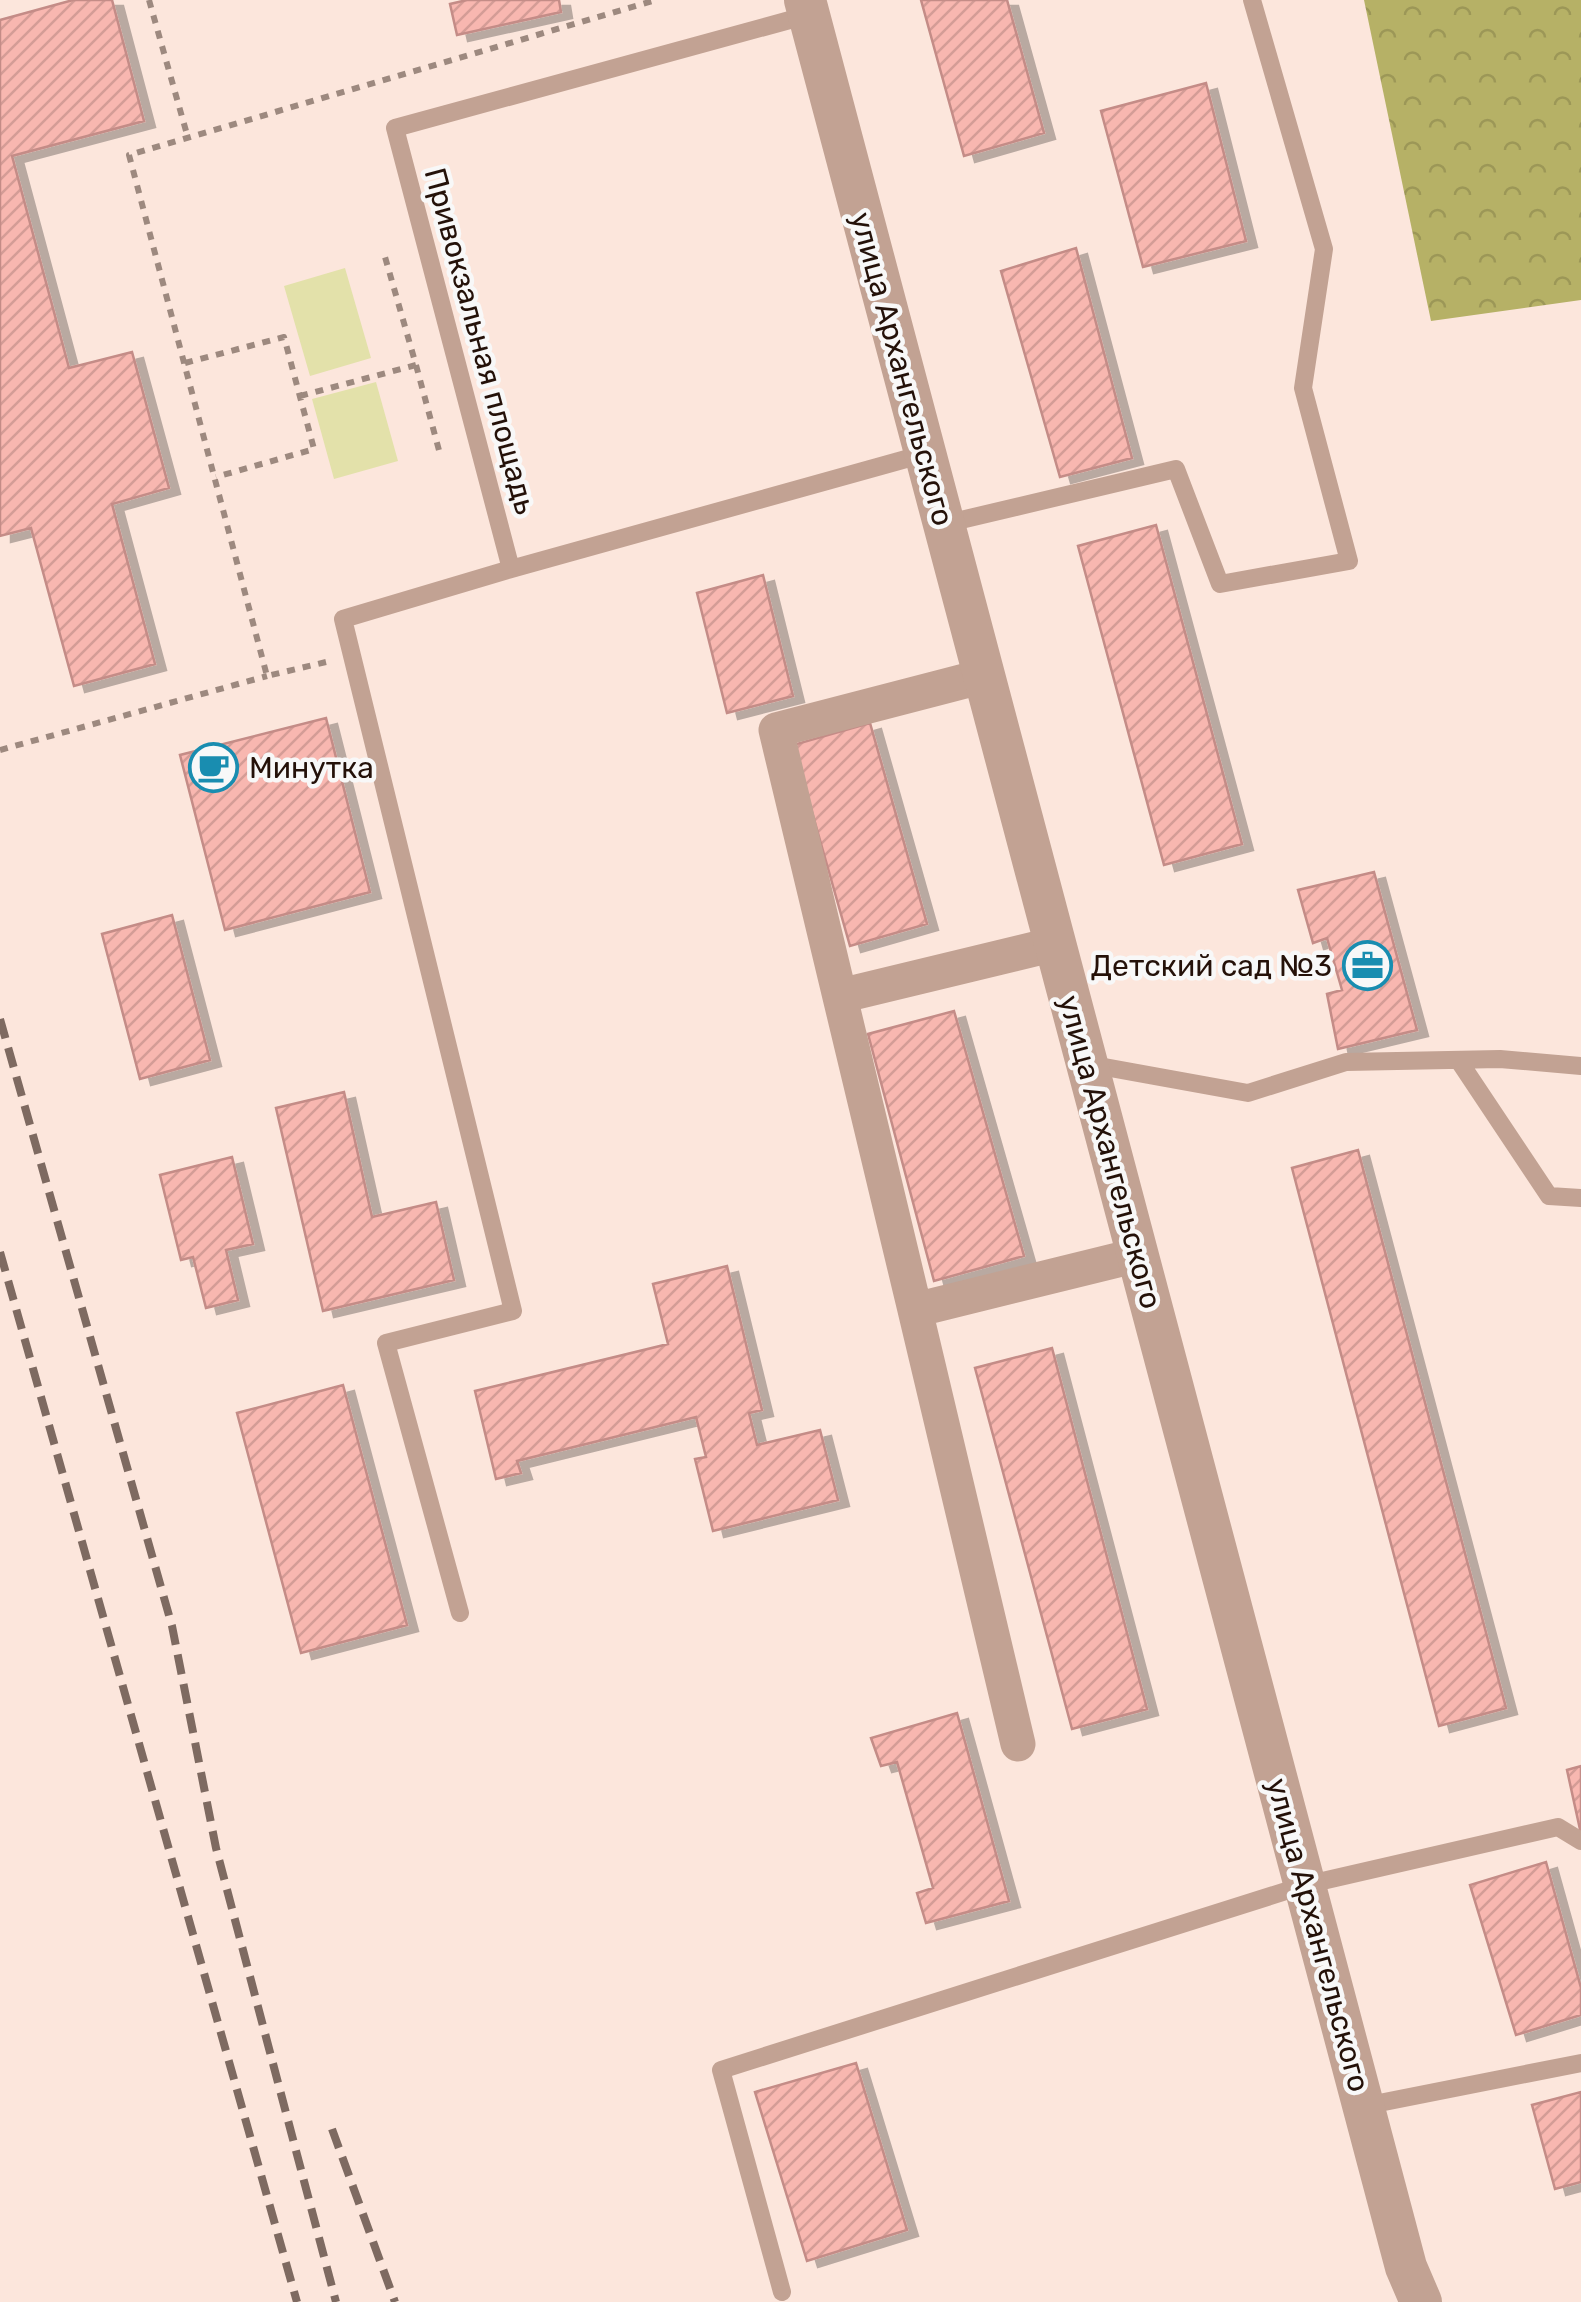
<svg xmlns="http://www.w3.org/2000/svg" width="1581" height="2302" font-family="Rubik,sans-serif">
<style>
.grass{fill:#e3e1aa}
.forest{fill:url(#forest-crowns)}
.building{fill:url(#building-hatch);stroke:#c48c87;stroke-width:2.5;filter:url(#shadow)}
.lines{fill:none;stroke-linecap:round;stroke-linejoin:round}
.path{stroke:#9d897f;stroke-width:6;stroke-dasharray:8 8;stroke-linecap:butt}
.service{stroke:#c2a293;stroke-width:18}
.minor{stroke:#c2a293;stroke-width:35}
.tertiary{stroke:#c2a293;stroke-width:42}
.rail{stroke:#7e6a61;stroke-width:8;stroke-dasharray:20 10;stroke-linecap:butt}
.labels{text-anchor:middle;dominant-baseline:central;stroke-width:9;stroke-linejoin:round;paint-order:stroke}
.street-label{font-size:30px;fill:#241109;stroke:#f8f8f8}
.poi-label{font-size:30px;fill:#241109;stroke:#f8f8f8;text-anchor:start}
</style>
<defs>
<pattern id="forest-crowns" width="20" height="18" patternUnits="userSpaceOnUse" patternTransform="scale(2.5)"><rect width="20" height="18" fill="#b6b166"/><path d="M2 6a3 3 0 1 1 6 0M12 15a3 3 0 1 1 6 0" fill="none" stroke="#9c9757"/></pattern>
<pattern id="building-hatch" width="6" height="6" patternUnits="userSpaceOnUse" patternTransform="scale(2.5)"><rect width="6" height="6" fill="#f8b7b0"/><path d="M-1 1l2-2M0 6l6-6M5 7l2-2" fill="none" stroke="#d49c96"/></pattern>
<filter id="shadow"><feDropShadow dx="11" dy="6" stdDeviation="0" flood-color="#0004"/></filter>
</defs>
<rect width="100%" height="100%" fill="#fce6dc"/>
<path class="grass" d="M 345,268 L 371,358 L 310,376 L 284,286 Z
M 376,382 L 398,461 L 334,479 L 312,399 Z"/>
<path class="forest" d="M 1364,0 L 1581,0 L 1581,300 L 1431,321 Z"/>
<path class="building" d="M 73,0 L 112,0 L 144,121 L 12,156 L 69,368 L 132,352 L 169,488 L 112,504 L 155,664 L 74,686 L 31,528 L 0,536 L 0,20 Z
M 467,0 L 559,0 L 561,12 L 457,35 L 450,4 Z
M 921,0 L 1007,0 L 1044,133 L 964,156 Z
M 1206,83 L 1246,241 L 1143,267 L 1101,111 Z
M 1076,248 L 1132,458 L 1060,477 L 1001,271 Z
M 1156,525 L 1242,844 L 1164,865 L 1078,546 Z
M 763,575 L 793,696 L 727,713 L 697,593 Z
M 326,718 L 370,892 L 225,930 L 180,755 Z
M 870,723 L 927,924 L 850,946 L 793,745 Z
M 1374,872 L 1417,1030 L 1338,1049 L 1327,994 L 1342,990 L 1327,938 L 1313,943 L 1298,890 Z
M 172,915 L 210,1060 L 140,1079 L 102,934 Z
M 954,1011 L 1024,1256 L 934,1281 L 868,1034 Z
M 344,1092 L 372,1217 L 436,1202 L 454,1280 L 323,1311 L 276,1108 Z
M 1358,1150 L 1506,1708 L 1439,1726 L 1292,1168 Z
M 232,1157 L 253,1244 L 226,1250 L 238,1300 L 206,1308 L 193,1257 L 181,1260 L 160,1175 Z
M 727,1266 L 762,1410 L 749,1413 L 757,1445 L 820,1430 L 838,1500 L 713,1531 L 695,1459 L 706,1457 L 696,1417 L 517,1461 L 521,1473 L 496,1479 L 475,1391 L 668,1344 L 653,1284 Z
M 1052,1348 L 1147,1709 L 1072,1729 L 975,1368 Z
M 343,1385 L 407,1625 L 301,1653 L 237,1413 Z
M 957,1713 L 1009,1901 L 926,1923 L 917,1893 L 933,1888 L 897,1762 L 881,1766 L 871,1738 Z
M 1581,1766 L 1581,1834 L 1567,1770 Z
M 1546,1862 L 1581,1988 L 1581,2015 L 1516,2035 L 1470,1885 Z
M 856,2063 L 907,2230 L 807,2261 L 755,2092 Z
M 1581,2092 L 1581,2182 L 1555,2189 L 1532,2105 Z"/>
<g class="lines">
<path class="path" d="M 149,0 L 188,138
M 185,363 L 284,337 L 314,449 L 216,477
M 416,365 L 440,454
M 300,396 L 416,365 L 383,250
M 326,662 L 267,676 L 129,155 L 656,0
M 0,750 L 267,676"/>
<path class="service" d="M 808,15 L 395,128 L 511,569 L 924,454
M 944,524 L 1176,469 L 1220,584 L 1349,561 L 1303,388 L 1324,249 L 1252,0
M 1459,1061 L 1549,1196 L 1581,1198
M 1088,1064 L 1248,1093 L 1346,1062 L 1500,1059 L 1581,1066
M 460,1613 L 386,1343 L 513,1311 L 343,619 L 511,569
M 1364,2106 L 1581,2063
M 782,2292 L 721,2070 L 1305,1885 L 1558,1827 L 1581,1841"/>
<path class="minor" d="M 840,996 L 1055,944
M 915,1310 L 776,730 L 984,676
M 1018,1744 L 915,1310 L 1138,1255"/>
<path class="tertiary" d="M 805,0 L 1406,2267 L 1421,2302"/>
<path class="rail" d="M 0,1019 L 172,1626 L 216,1848 L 336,2302
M 0,1252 L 297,2302
M 332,2129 L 395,2302"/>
</g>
<defs>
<symbol id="cafe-ring" viewBox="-11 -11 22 22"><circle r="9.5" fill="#f8f8f8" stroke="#198db0" stroke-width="1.5"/><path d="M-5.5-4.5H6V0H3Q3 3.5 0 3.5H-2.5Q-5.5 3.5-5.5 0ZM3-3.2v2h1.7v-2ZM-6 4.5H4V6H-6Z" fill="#198db0"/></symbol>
<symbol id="office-ring" viewBox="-11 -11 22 22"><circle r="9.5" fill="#f8f8f8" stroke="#198db0" stroke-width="1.5"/><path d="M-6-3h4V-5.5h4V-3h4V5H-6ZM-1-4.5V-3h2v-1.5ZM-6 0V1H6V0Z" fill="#198db0"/></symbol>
</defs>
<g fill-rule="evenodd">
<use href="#cafe-ring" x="186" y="740" width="55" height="55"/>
<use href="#office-ring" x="1340" y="938" width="55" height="55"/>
</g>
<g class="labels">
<g class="street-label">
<text transform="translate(480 341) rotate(75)">Привокзальная площадь</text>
<text transform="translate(902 369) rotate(75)">улица Архангельского</text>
<text transform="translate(1110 1152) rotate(75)">улица Архангельского</text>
<text transform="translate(1318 1935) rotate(75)">улица Архангельского</text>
</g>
<g class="poi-label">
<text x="249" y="768">Минутка</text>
<text x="1332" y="966" text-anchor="end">Детский сад №3</text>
</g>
</g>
</svg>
